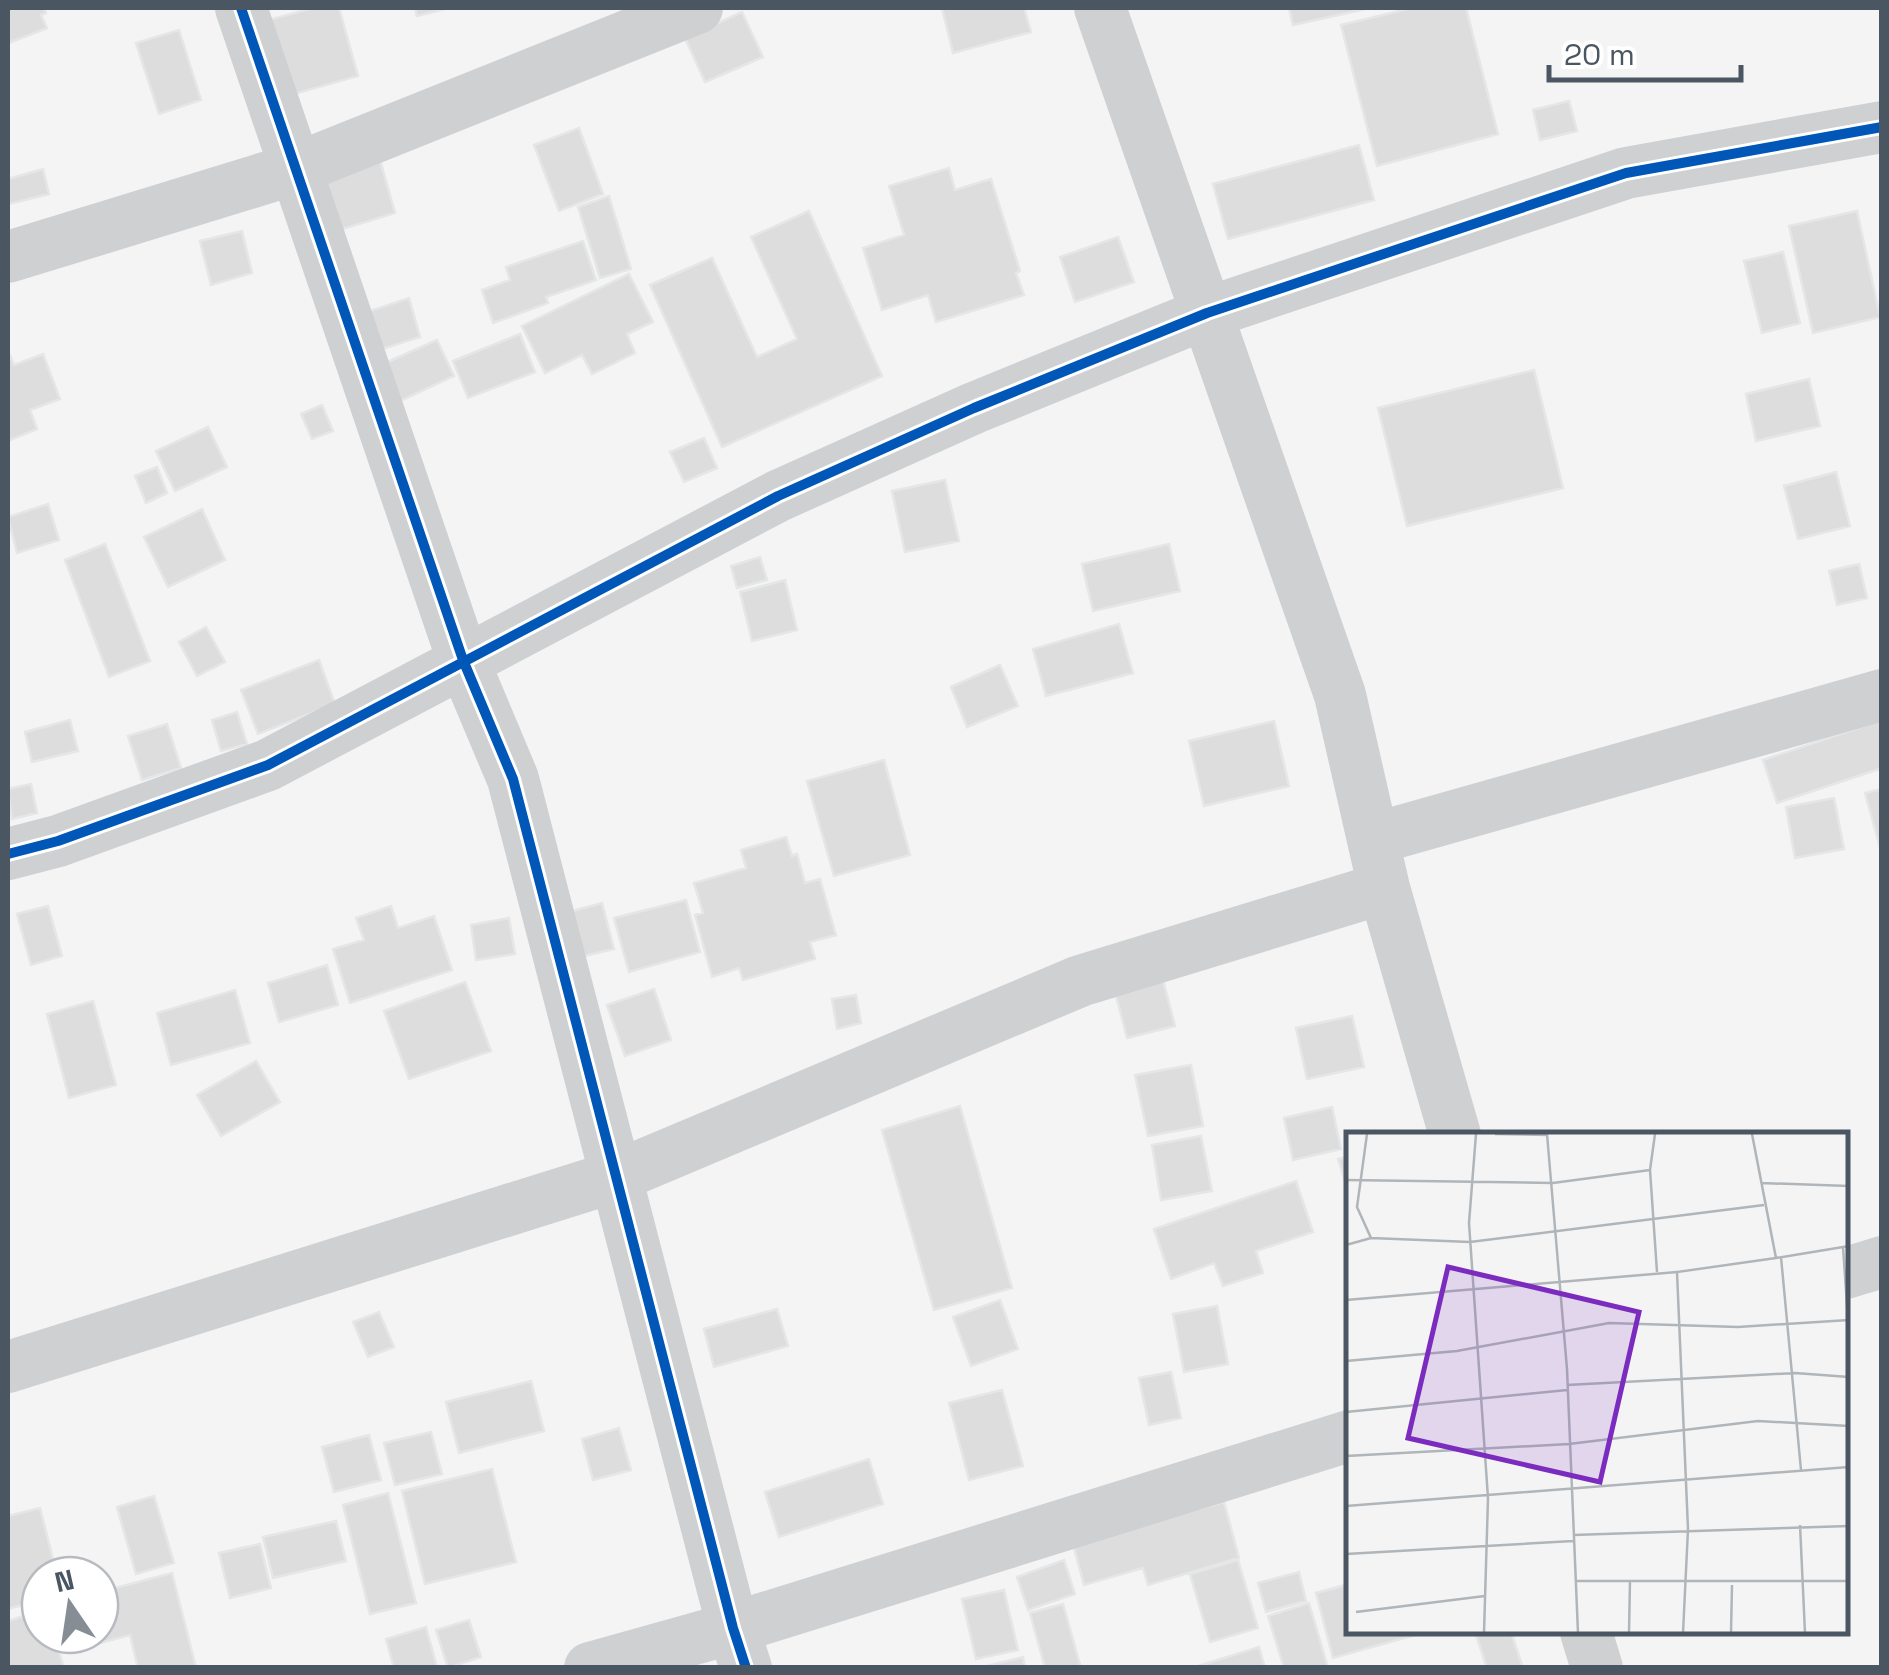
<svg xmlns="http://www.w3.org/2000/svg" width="1889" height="1675" font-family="'Space Grotesk',sans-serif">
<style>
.building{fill:#ddddde;stroke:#e5e6e7;stroke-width:2.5}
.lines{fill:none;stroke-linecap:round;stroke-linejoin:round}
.street{stroke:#ced0d2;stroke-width:52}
.cycleway-casing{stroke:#fff;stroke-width:16}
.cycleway{stroke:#0057b8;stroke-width:10}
.inset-road{fill:none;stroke:#b0b5b9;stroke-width:2.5}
.view{fill:#7b2cbf;fill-opacity:0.15;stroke:#7b2cbf;stroke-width:5}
.inset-edge{fill:none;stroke:#4a5661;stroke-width:5}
</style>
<rect width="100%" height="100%" fill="#f4f4f4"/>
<path class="building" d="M 8,8 L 44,8 L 46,13 L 41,15 L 47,28 L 9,43 Z
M 313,8 L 339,8 L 358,76 L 287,96 L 265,21 Z
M 415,8 L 449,8 L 417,16 Z
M 942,8 L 1024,8 L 1031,32 L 953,53 Z
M 1289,8 L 1370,8 L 1293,25 Z
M 1412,8 L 1466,8 L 1498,134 L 1377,166 L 1341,25 Z
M 742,12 L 763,57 L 705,82 L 685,38 Z
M 179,30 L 201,100 L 159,114 L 136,43 Z
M 1569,101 L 1577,131 L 1540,140 L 1533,110 Z
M 579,128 L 603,194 L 559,211 L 534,145 Z
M 1359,145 L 1374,200 L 1228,239 L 1213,184 Z
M 376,146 L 395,213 L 323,235 L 303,169 Z
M 949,168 L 955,190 L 991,179 L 1020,271 L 1016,273 L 1024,295 L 936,322 L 928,295 L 882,310 L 863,248 L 904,235 L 889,186 Z
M 43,169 L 49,194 L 9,204 L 8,179 Z
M 609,196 L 631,269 L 600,278 L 578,207 Z
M 809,211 L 882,376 L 722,447 L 650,285 L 712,258 L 757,357 L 797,339 L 751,237 Z
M 1857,211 L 1880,317 L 1813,333 L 1789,226 Z
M 242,231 L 252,273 L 211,285 L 200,241 Z
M 1118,237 L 1134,282 L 1075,302 L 1060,257 Z
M 583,241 L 596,280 L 546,297 L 548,303 L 493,323 L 482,290 L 510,280 L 506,267 Z
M 1783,252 L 1800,323 L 1762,333 L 1744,261 Z
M 629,274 L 653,322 L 627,334 L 635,353 L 592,374 L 582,355 L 545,373 L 522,326 Z
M 409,298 L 420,337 L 376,351 L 364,313 Z
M 520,334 L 535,372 L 468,398 L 453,361 Z
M 437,340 L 454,376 L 400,401 L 383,364 Z
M 8,351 L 14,365 L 43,354 L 60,399 L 30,410 L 37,429 L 8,441 Z
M 1534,370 L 1563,488 L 1407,526 L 1378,408 Z
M 1809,379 L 1820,426 L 1756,441 L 1746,394 Z
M 322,405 L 333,431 L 312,439 L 301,414 Z
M 208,427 L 227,467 L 175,491 L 156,451 Z
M 704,438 L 717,468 L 684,482 L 670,452 Z
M 157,467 L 167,493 L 146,503 L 135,476 Z
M 1836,472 L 1850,526 L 1798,539 L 1784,486 Z
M 945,480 L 959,541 L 905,552 L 892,491 Z
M 48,504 L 59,540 L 17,553 L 8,517 Z
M 202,509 L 225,560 L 168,587 L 144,537 Z
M 105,544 L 150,661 L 109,677 L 65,560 Z
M 1169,544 L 1180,591 L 1093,611 L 1082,564 Z
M 760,557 L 767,580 L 737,588 L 731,566 Z
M 1859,564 L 1867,598 L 1837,605 L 1829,571 Z
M 785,580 L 797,630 L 752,641 L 740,592 Z
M 1119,624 L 1133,673 L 1046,696 L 1033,649 Z
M 206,627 L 225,662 L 197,676 L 179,642 Z
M 319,660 L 335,704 L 258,734 L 241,690 Z
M 1000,665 L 1018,706 L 967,727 L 951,687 Z
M 237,712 L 247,744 L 221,751 L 212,720 Z
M 70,720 L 78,751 L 32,762 L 25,732 Z
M 1882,720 L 1882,768 L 1777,803 L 1763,760 Z
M 1274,721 L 1289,786 L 1204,806 L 1189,741 Z
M 167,724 L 181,768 L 142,780 L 128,736 Z
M 884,760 L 910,855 L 834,876 L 807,781 Z
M 31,784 L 37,813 L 12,819 L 8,789 Z
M 1882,789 L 1882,855 L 1865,793 Z
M 1834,798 L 1844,849 L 1795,858 L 1786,807 Z
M 786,837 L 792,856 L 797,854 L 805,883 L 820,879 L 836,935 L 810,942 L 815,959 L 743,980 L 739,968 L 712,977 L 695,915 L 703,913 L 694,883 L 746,868 L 741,850 Z
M 686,900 L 700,952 L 629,972 L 614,918 Z
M 602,903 L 614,949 L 580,957 L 569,912 Z
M 48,906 L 62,956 L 31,965 L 17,914 Z
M 391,906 L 398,928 L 434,916 L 452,970 L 350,1003 L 333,949 L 364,940 L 356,918 Z
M 509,918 L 515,954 L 476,960 L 471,925 Z
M 327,965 L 338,1005 L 279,1022 L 268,983 Z
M 1162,976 L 1175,1026 L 1127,1038 L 1114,988 Z
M 465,982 L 491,1051 L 409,1079 L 384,1011 Z
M 654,989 L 671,1040 L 625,1056 L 607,1005 Z
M 235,990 L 250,1043 L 171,1065 L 157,1013 Z
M 856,995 L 861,1023 L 837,1029 L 832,999 Z
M 93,1001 L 116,1085 L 69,1098 L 47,1014 Z
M 1352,1016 L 1364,1067 L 1307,1079 L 1296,1028 Z
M 256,1061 L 280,1102 L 221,1136 L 197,1095 Z
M 1191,1065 L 1203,1126 L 1148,1136 L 1135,1075 Z
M 960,1106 L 1012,1288 L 934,1310 L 882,1130 Z
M 1332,1107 L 1341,1149 L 1293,1160 L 1284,1118 Z
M 1201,1136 L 1212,1191 L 1161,1200 L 1152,1145 Z
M 1349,1156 L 1349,1194 L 1338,1159 Z
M 1296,1181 L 1313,1232 L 1256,1251 L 1263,1273 L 1223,1286 L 1214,1263 L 1171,1279 L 1154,1229 Z
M 1000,1300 L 1018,1349 L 971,1366 L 953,1317 Z
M 1217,1306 L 1228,1364 L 1184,1372 L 1173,1314 Z
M 777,1309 L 788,1346 L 714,1367 L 704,1329 Z
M 379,1312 L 394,1347 L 368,1357 L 353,1322 Z
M 1171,1372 L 1181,1418 L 1149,1425 L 1139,1378 Z
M 531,1381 L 544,1431 L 459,1453 L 446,1402 Z
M 1002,1390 L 1023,1466 L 969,1480 L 949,1403 Z
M 619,1428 L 631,1470 L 593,1480 L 582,1439 Z
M 431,1432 L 442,1474 L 395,1485 L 384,1443 Z
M 369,1435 L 381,1480 L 334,1492 L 322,1447 Z
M 869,1459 L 883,1504 L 779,1537 L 765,1492 Z
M 492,1469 L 516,1562 L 425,1584 L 402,1491 Z
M 388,1493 L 416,1603 L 370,1614 L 343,1505 Z
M 154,1496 L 174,1563 L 136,1574 L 117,1507 Z
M 1224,1502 L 1239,1558 L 1148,1585 L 1143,1568 L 1084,1585 L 1073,1544 Z
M 40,1508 L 57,1575 L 40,1575 L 40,1600 L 8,1609 L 8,1516 Z
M 336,1521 L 346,1561 L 273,1578 L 263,1537 Z
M 260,1544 L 271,1588 L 230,1598 L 219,1553 Z
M 1064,1560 L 1075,1594 L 1028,1610 L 1017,1577 Z
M 1238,1560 L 1258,1628 L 1210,1642 L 1190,1574 Z
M 1299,1572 L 1306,1601 L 1266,1612 L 1258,1583 Z
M 172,1573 L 196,1668 L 138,1668 L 130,1635 L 89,1646 L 86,1635 L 100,1635 L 100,1592 Z
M 1349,1584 L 1349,1632 L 1426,1632 L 1333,1658 L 1316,1593 Z
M 1004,1590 L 1018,1650 L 976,1659 L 962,1599 Z
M 1309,1603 L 1328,1668 L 1284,1668 L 1268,1616 Z
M 1063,1604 L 1081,1668 L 1045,1668 L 1030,1613 Z
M 40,1611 L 40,1635 L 54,1635 L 64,1668 L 8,1668 L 8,1621 Z
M 469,1620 L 481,1657 L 448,1668 L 436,1630 Z
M 426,1627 L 437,1667 L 394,1668 L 386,1639 Z
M 1475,1632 L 1511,1632 L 1523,1668 L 1487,1668 Z
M 1259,1647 L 1265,1668 L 1192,1668 Z
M 1023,1657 L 1025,1668 L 979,1668 Z"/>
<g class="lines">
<path class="street" d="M 241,8 L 463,660 L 513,779 L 733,1628 L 746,1668
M 1100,8 L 1340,695 L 1384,888 L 1455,1135
M 8,257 L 298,168 L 697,8
M 1373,839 L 1882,695
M 8,854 L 58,841 L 268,765 L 778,496 L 974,408 L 1207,313 L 1626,173 L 1882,127
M 1846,1273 L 1882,1262
M 8,1367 L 617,1176 L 1080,981 L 1384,888
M 1586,1632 L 1597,1668
M 590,1668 L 733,1628 L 1349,1436"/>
<defs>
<path id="cycleway" d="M 241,8 L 463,660 L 513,779 L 733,1628 L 746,1668
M 8,854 L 58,841 L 268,765 L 778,496 L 974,408 L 1207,313 L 1626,173 L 1882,127"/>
</defs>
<use href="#cycleway" class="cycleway-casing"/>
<use href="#cycleway" class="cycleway"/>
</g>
<g transform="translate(1346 1132)">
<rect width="502" height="502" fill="#f4f4f4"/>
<path class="inset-road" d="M 21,2 L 11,75 L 25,106M 130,2 L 123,91 L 142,366 L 138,501M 149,2 L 202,3M 201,2 L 221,237 L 232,501M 309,2 L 304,38 L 311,140M 406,2 L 430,126 L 503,114M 0,48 L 207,51 L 304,38M 415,51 L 503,54M 0,113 L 25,106 L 124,110 L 418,73M 497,115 L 502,188M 435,125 L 455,338M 0,168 L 331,140M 0,229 L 111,219 L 263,191 L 392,195 L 503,188M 221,253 L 449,241 L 503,245M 0,280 L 221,258M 0,324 L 223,312 L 412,289 L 503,294M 0,374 L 503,335M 454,393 L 459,501M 227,403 L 503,394M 0,422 L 227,409M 230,449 L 503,449M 10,480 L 139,464M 283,501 L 284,448M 337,501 L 342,397 L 331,140 L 430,126M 385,501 L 386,453"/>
<path class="view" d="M 102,135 L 293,180 L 254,350 L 62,306 Z"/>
<rect width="502" height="502" class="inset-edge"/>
</g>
<rect width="1889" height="1675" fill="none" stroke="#4a5661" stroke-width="20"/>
<g transform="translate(70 1605) rotate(347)"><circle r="48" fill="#ffffff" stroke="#b7bbc0" stroke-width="2.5"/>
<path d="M0-8L18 38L0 25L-18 38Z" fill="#868d94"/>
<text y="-15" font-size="28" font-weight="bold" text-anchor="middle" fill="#4a5661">N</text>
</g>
<path d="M1549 65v15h192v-15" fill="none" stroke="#4a5661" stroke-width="5"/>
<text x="1564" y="65" font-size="30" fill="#4a5661" stroke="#ffffff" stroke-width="8" paint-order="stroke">20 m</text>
</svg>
